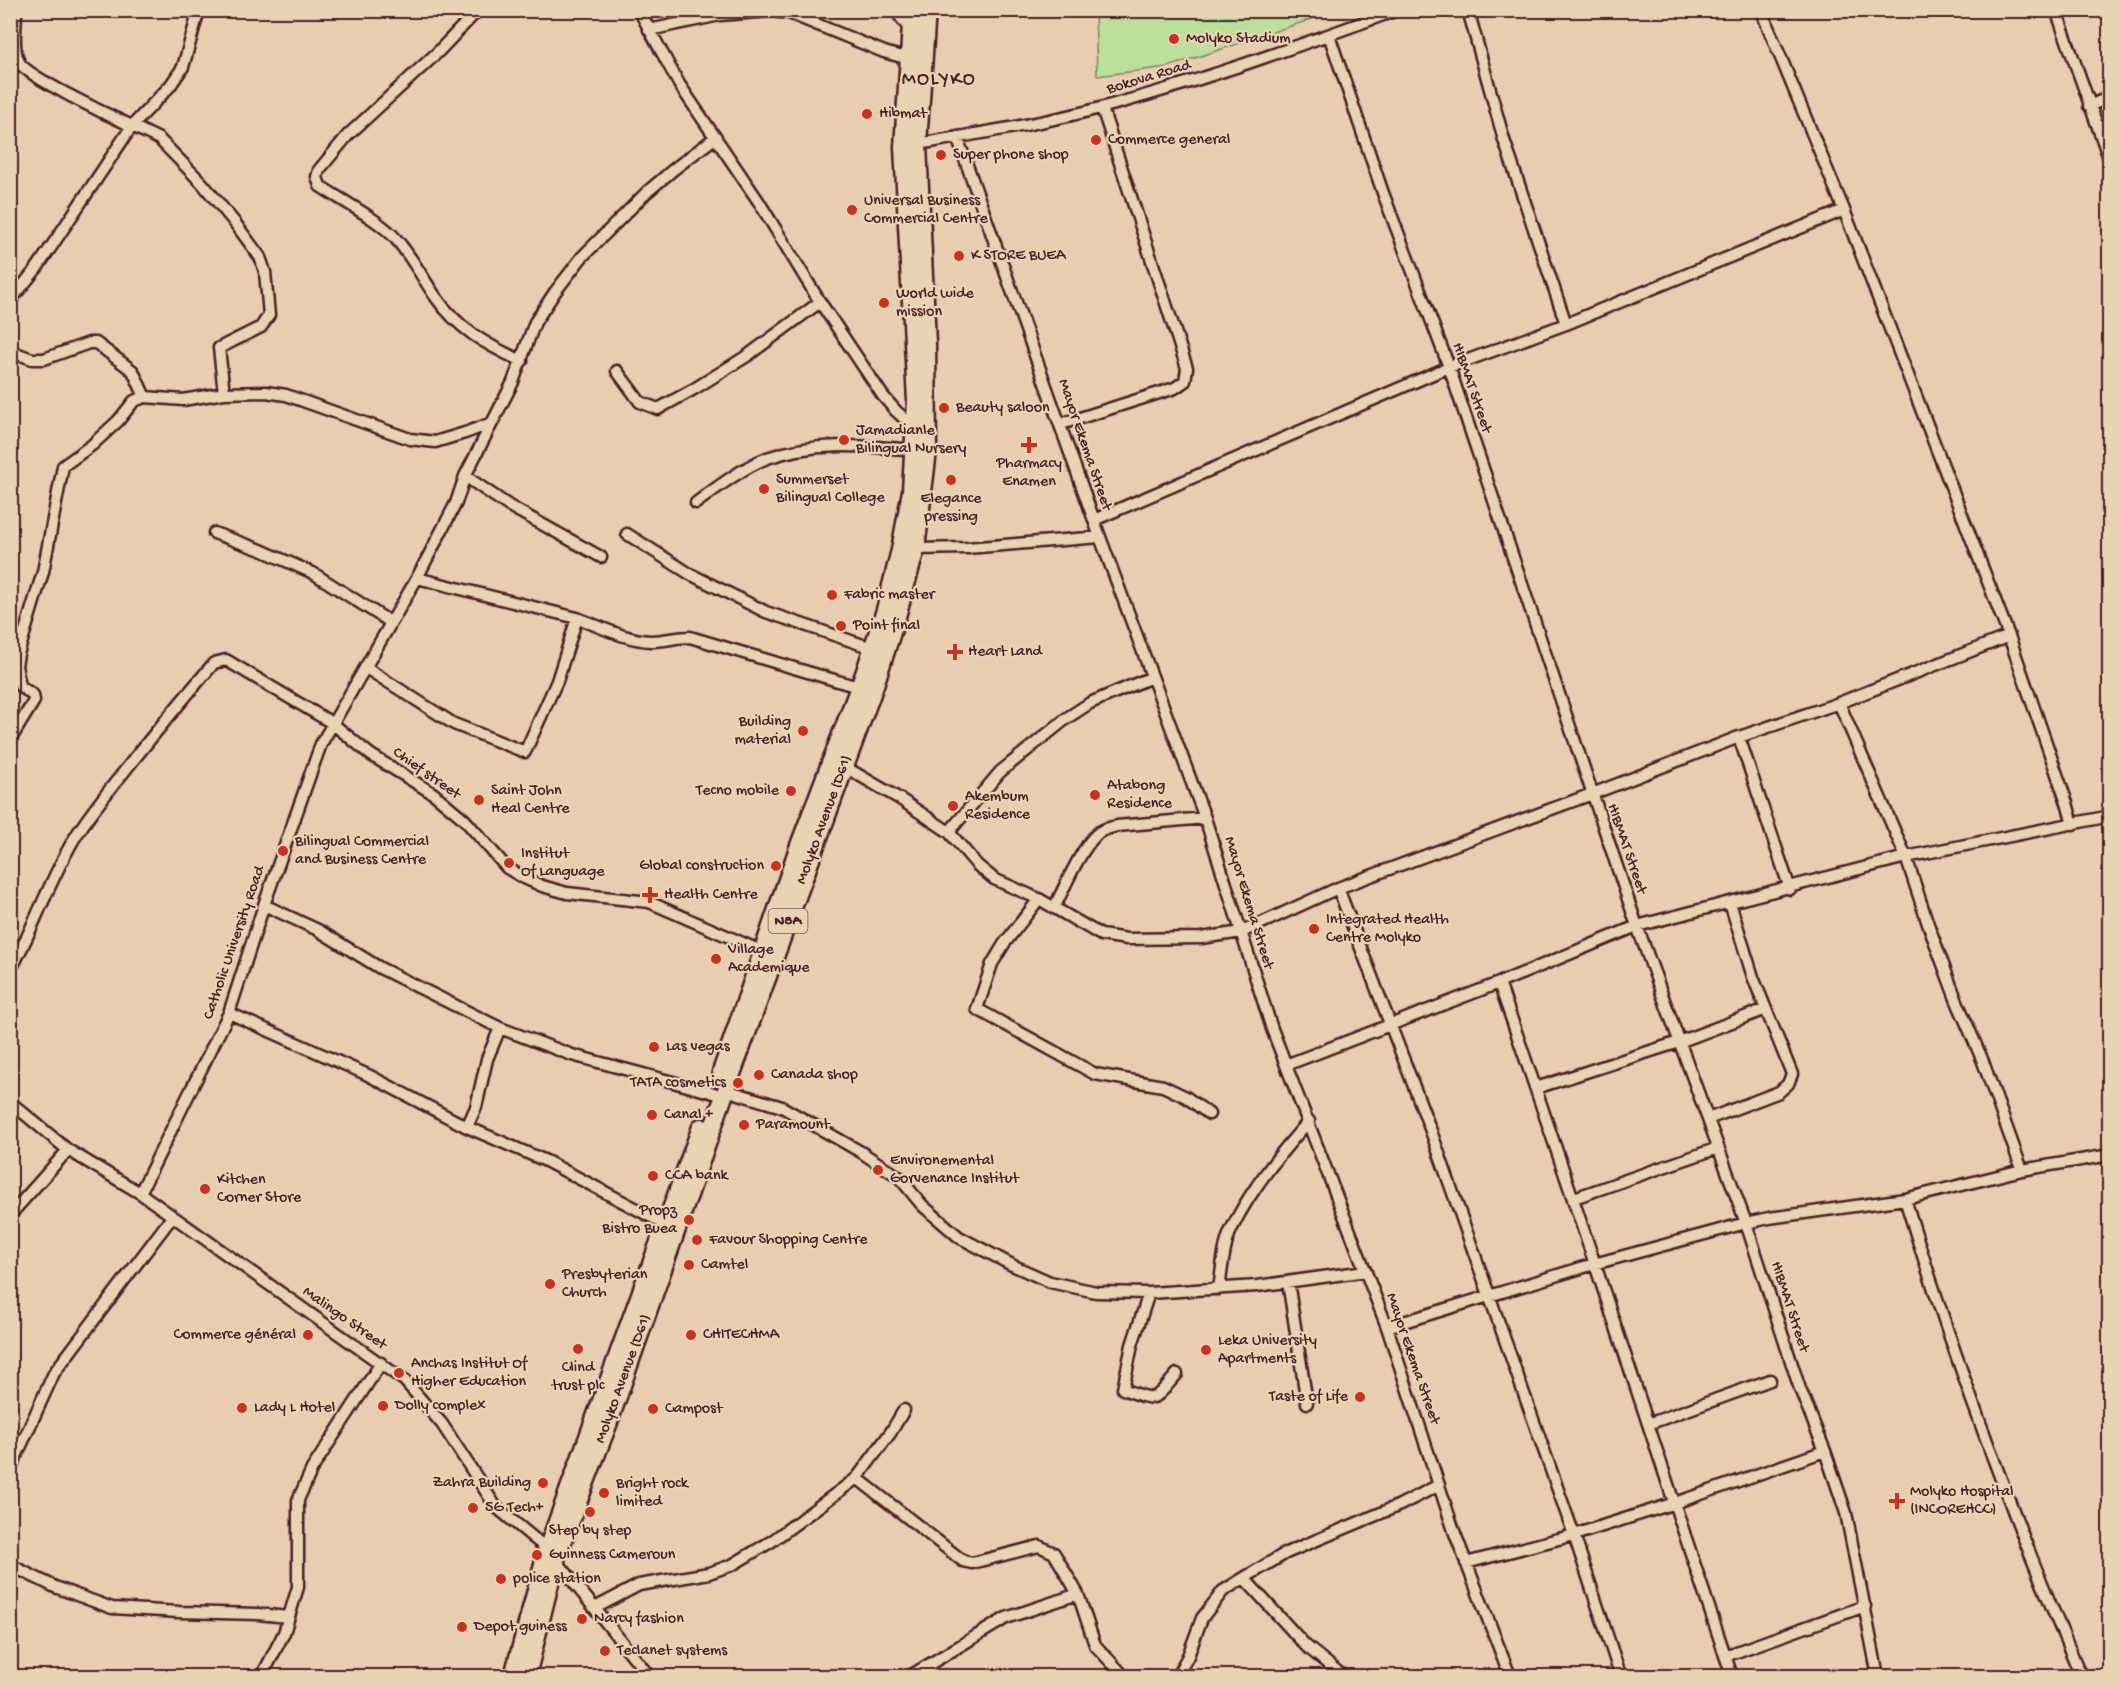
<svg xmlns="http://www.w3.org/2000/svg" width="2120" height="1687" font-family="'Gochi Hand',sans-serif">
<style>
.green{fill:#bae09b;stroke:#828063;stroke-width:1.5}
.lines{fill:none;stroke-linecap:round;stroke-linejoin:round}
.minor-casing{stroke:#4a1f2b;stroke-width:15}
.highway-casing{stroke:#4a1f2b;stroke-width:21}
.minor{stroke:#e8d4b2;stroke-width:10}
.highway{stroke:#e8d4b2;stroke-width:16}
.poi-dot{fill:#c8321e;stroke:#e8d4b2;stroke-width:2}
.labels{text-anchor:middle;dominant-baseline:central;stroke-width:4.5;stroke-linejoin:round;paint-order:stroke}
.shield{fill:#e8d4b2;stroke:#795554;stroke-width:1.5}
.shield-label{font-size:15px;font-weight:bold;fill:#4a1f2b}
.poi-label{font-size:16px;fill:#4a1f2b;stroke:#e8d4b2;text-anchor:start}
.street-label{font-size:16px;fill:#4a1f2b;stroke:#e8d4b2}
.quarter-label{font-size:20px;letter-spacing:1.5px;fill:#4a1f2b;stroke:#e8d4b2}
</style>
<rect width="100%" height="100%" fill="#e9cdb1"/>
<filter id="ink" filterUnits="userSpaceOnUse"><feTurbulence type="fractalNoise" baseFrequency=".0167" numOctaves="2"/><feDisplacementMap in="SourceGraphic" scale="12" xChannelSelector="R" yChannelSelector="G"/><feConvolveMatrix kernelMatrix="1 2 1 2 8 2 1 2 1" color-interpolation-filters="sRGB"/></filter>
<g filter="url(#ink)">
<path class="green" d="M 1095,11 L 1095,10 L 1336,11 L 1168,67 L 1097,76 Z"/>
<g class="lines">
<defs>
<path id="minor" d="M 16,10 C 16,26 12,48 19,62 C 27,77 112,117 132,126 L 170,86 L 183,67 L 199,10
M 478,10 L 437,53 L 348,135 L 319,170 L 317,177 L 320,186 C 341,200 381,221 396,239 C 411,256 422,277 435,296 C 458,329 486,345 522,361
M 639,10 L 679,84 L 759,202 L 820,302 L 883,396 L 896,411 L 915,428
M 895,10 L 911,31
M 1468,10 L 1504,140 L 1566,324
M 1761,10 L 1844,210
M 2056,10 L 2110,161
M 649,30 L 720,15 L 771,11 L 789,13 L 884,52 L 909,59
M 1329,35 L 1383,193 L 1449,367 L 1637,926 L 1746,1223 L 1800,1389 L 1825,1451 L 1846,1513 L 1878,1676
M 2089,106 L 2110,97
M 957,137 L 1100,537 L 1205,818 L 1272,1029 L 1387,1327 L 1454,1531 L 1510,1676
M 912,145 C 976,134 1041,124 1104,107 C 1203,81 1300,45 1397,10
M 10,301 L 37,268 L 132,126 L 159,139 L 202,183 L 235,223 L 260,257 L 265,272 L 269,315 L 261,327 L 219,348 L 224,393
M 10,351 L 32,359 L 44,359 L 89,343 L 96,343 L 133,371 L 145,397
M 617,371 L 640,402 L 658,409 L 694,389 L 747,356 L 820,302
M 1061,424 L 1175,388 L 1185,381 L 1187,368 L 1102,108
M 465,476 L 509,506 L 601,557
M 696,503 C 716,488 744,467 767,458 C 814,441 864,446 913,450
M 1094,520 L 1449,367 L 1566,324 L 1844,210 L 2009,636
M 214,533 L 261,550 L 313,573 L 390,622
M 627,534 L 690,574 L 766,612 L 872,648
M 916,549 L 967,548 L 1100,537
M 417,578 L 577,618
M 366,668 L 454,724 L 525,752 L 557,681 L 577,618 C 601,627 626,640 651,641 C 665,641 676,637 690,637 L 858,687
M 1839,703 L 1906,857 L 1928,924 L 1956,999 L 1982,1059 L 2022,1170
M 1739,737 L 1790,889
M 10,740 L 34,701 L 33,695 L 20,686 L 16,666 L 18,654 L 43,572 L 63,466 L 92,445 L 118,421 L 134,401 L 145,397 L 183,400 L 224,393 L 266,392 L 286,395 L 410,439 L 435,442 L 465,433 L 492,423
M 845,767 L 900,799 L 949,832 L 977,865 L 994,879 L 1039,899 L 1101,935 L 1127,939 L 1201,938 L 1242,932 L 1338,888 L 1592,794 L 1739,737 L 1839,703 L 2009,636 L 2067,803 L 2073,824
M 949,832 L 1000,772 L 1067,718 L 1090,703 L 1152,677
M 1338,888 L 1431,1131 L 1574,1535 L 1466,1563
M 1039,899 L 1004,944 L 992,964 L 977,1009 L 1095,1074 L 1163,1086 L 1186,1097 L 1209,1114
M 264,905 L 318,930 L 380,968 L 500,1028 L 487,1059 L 476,1107 L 467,1127
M 1054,908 C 1064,889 1080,850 1096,835 C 1101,829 1110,828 1117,826 L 1205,818
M 10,971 C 34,928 49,881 74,839 C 88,816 106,794 123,773 C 153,735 183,699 214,663 L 226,660 L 332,723 L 371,755 L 434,794 L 464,819 L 507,868 L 524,878 L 542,886 L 567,893 L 649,902 L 768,954
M 1499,983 C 1580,1213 1654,1445 1732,1676
M 229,1013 L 368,1075 L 467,1127 L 546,1161 L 665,1224
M 500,1028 L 572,1055 L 714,1093
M 1286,1065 L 1499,983 L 1637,926 L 1906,857 L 2110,816
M 1536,1088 L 1679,1042 L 1766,1009
M 726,1090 L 782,1107 L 861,1152 L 899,1177 L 922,1205 L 959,1237 L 1012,1265 L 1050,1282 L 1096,1292 L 1149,1293 L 1257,1286 L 1366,1271
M 10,1102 L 68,1150 L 140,1193 L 405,1381 L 442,1424 L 496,1507 L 547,1549 L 649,1676
M 1708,1119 L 1779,1092 L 1788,1084 L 1792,1074 L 1753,977 L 1730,903
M 140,1193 L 229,1013 L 264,905 L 321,744 L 417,578 L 456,503 L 465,476 L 513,382 L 535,322 L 555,292 L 582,257 L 647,192 L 674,169 L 716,137
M 1574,1198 L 1718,1148
M 1905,1199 C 1955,1361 2013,1520 2081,1676
M 10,1215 L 68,1150
M 1288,1282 L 1307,1403
M 1219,1289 C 1222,1270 1223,1247 1231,1230 C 1250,1190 1280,1153 1309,1121
M 1149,1293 L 1132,1345 L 1123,1389 C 1159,1402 1152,1402 1177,1374
M 1387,1327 L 1594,1264 L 1746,1223 L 1769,1218 L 1905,1199 L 2022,1170 L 2110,1155
M 1648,1424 L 1770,1380
M 10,1470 L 54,1373 L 172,1217
M 857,1478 L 963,1561 L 972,1563 L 1039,1546 L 1054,1553 L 1078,1594
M 10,1565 L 55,1587 L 112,1608 L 179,1612 L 258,1614 L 288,1617
M 1244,1578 L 1286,1553 L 1400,1505 L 1439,1485
M 595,1608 L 639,1585 L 709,1573 L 732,1565 L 772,1541 L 857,1478 L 891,1432 L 904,1410
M 1725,1656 L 1865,1606
M 928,1665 L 933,1676
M 1619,1671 L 1574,1535 L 1675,1503 L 1825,1451
M 262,1676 L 284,1633 L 298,1587 L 298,1500 L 312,1469 L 381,1363
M 910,1676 L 1006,1618 L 1078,1594 L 1095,1645 L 1124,1676
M 1177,1676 L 1188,1656 L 1202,1618 L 1223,1591 L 1244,1578 L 1306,1646 L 1343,1676"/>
<path id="highway" d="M 721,1072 L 798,848 L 864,674 L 885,610 L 900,550 L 911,491 L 916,401 L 903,147 L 912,10
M 513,1676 L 547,1549 L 701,1127
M 527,1676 L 556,1559 L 608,1425 L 726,1090 L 874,688 L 896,620 L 916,549 L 928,451 L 927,343 L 918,144 L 927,10"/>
</defs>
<use href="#minor" class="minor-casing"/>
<use href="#highway" class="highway-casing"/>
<use href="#minor" class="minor"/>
<use href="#highway" class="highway"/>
</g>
</g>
<g class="poi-dot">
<circle cx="1174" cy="39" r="6"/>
<circle cx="867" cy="114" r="6"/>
<circle cx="1096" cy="140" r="6"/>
<circle cx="941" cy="155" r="6"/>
<circle cx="852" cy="210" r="6"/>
<circle cx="959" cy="256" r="6"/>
<circle cx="884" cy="303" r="6"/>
<circle cx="944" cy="408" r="6"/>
<circle cx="844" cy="440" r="6"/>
<path d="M1026 436h6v6h6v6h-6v6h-6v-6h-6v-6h6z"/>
<circle cx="951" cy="480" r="6"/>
<circle cx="764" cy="489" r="6"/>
<circle cx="832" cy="595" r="6"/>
<circle cx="841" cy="626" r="6"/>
<path d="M952 643h6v6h6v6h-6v6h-6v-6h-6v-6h6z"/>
<circle cx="803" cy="731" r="6"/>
<circle cx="791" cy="791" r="6"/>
<circle cx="1095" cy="795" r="6"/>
<circle cx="479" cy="800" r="6"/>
<circle cx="953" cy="806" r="6"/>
<circle cx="283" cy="851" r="6"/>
<circle cx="509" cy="863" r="6"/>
<circle cx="776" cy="866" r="6"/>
<path d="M647 886h6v6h6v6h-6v6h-6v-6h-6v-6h6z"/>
<circle cx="1314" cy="929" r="6"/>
<circle cx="716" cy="959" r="6"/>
<circle cx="654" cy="1047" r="6"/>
<circle cx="759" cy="1075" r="6"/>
<circle cx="738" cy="1083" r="6"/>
<circle cx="652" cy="1115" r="6"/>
<circle cx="744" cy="1125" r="6"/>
<circle cx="878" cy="1170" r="6"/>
<circle cx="653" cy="1176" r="6"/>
<circle cx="205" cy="1189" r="6"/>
<circle cx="689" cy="1220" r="6"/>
<circle cx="697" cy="1240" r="6"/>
<circle cx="689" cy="1265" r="6"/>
<circle cx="550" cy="1284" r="6"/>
<circle cx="308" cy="1335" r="6"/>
<circle cx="691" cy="1335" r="6"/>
<circle cx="578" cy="1349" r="6"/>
<circle cx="1206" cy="1350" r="6"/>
<circle cx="399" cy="1373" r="6"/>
<circle cx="1360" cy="1397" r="6"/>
<circle cx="383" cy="1406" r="6"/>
<circle cx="242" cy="1408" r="6"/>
<circle cx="653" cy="1409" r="6"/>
<circle cx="543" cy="1483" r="6"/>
<circle cx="604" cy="1493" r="6"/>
<path d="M1894 1492h6v6h6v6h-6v6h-6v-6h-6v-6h6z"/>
<circle cx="473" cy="1508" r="6"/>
<circle cx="590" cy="1512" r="6"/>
<circle cx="537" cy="1555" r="6"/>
<circle cx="501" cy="1579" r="6"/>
<circle cx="582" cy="1619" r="6"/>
<circle cx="462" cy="1627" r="6"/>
<circle cx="605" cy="1651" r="6"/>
</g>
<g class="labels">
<rect class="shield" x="768.5" y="909" width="39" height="24" rx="4.5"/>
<g class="shield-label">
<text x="788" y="921">N8A</text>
</g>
<g class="poi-label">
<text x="1186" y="39">Molyko Stadium</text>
<text x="879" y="114">Hibmat</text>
<text x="1108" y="140">Commerce general</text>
<text x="953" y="155">Super phone shop</text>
<text x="864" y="201">Universal Business<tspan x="864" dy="18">Commercial Centre</tspan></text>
<text x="971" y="256">K STORE BUEA</text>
<text x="896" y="294">World wide<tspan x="896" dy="18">mission</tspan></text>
<text x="956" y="408">Beauty saloon</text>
<text x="856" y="431">Jamadianle<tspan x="856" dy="18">Bilingual Nursery</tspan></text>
<text x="1029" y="464" text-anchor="middle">Pharmacy<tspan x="1029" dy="18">Enamen</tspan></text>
<text x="776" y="480">Summerset<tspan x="776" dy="18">Bilingual College</tspan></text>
<text x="951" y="499" text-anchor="middle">Elegance<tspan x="951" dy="18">pressing</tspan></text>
<text x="844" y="595">Fabric master</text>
<text x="853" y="626">Point final</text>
<text x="968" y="652">Heart Land</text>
<text x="791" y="722" text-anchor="end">Building<tspan x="791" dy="18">material</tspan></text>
<text x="1107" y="786">Atabong<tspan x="1107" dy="18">Residence</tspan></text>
<text x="491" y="791">Saint John<tspan x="491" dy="18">Heal Centre</tspan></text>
<text x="779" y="791" text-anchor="end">Tecno mobile</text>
<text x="965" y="797">Akembum<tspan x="965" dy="18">Residence</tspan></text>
<text x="295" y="842">Bilingual Commercial<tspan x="295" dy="18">and Business Centre</tspan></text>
<text x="521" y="854">Institut<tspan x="521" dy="18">Of Language</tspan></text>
<text x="764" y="866" text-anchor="end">Global construction</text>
<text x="664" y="895">Health Centre</text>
<text x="1326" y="920">Integrated Health<tspan x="1326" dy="18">Centre Molyko</tspan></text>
<text x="728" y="950">Village<tspan x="728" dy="18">Academique</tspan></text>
<text x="666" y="1047">Las vegas</text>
<text x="771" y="1075">Canada shop</text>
<text x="726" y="1083" text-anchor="end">TATA cosmetics</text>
<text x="664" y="1115">Canal +</text>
<text x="756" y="1125">Paramount</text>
<text x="890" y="1161">Environemental<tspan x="890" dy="18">Gorvenance Institut</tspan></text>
<text x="665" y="1176">CCA bank</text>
<text x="217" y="1180">Kitchen<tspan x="217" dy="18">Corner Store</tspan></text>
<text x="677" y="1211" text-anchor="end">Propz<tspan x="677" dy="18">Bistro Buea</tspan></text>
<text x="709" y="1240">Favour Shopping Centre</text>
<text x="701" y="1265">Camtel</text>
<text x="562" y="1275">Presbyterian<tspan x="562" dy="18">Church</tspan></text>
<text x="296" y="1335" text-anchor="end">Commerce général</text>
<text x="703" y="1335">CHITECHMA</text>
<text x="1218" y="1341">Leka University<tspan x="1218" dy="18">Apartments</tspan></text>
<text x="411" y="1364">Anchas Institut Of<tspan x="411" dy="18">Higher Education</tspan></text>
<text x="578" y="1368" text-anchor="middle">Clind<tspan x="578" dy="18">trust plc</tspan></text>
<text x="1348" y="1397" text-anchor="end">Taste of Life</text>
<text x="395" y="1406">Dolly complex</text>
<text x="254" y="1408">Lady L Hotel</text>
<text x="665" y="1409">Campost</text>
<text x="531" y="1483" text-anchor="end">Zahra Building</text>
<text x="616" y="1484">Bright rock<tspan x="616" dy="18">limited</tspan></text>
<text x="1910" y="1492">Molyko Hospital<tspan x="1910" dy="18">(INCOREHCC)</tspan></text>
<text x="485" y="1508">5G Tech+</text>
<text x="590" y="1531" text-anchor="middle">Step by step</text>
<text x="549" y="1555">Guinness Cameroun</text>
<text x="513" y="1579">police station</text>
<text x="594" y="1619">Narcy fashion</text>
<text x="474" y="1627">Depot guiness</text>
<text x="617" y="1651">Teclanet systems</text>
</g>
<g class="street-label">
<text transform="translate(1149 78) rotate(-17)">Bokova Road</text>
<text transform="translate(1471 388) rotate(71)">HIBMAT Street</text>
<text transform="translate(1084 445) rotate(71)">Mayor Ekema Street</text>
<text transform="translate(426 774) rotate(35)">Chief street</text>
<text transform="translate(825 820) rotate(-70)">Molyko Avenue (D61)</text>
<text transform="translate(1626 849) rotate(71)">HIBMAT Street</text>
<text transform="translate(1248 903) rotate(73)">Mayor Ekema Street</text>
<text transform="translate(235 943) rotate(-71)">Catholic University Road</text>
<text transform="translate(1789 1307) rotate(72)">HIBMAT Street</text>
<text transform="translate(344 1319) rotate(35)">Malingo Street</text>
<text transform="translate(1412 1359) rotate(71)">Mayor Ekema Street</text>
<text transform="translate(624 1379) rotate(-70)">Molyko Avenue (D61)</text>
</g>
<g class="quarter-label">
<text x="939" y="80">MOLYKO</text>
</g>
</g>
<rect width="2120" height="1687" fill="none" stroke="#e8d4b2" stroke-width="36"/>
<rect x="18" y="18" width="2084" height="1651" fill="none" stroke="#4a1f2b" stroke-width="2" filter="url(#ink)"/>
</svg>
